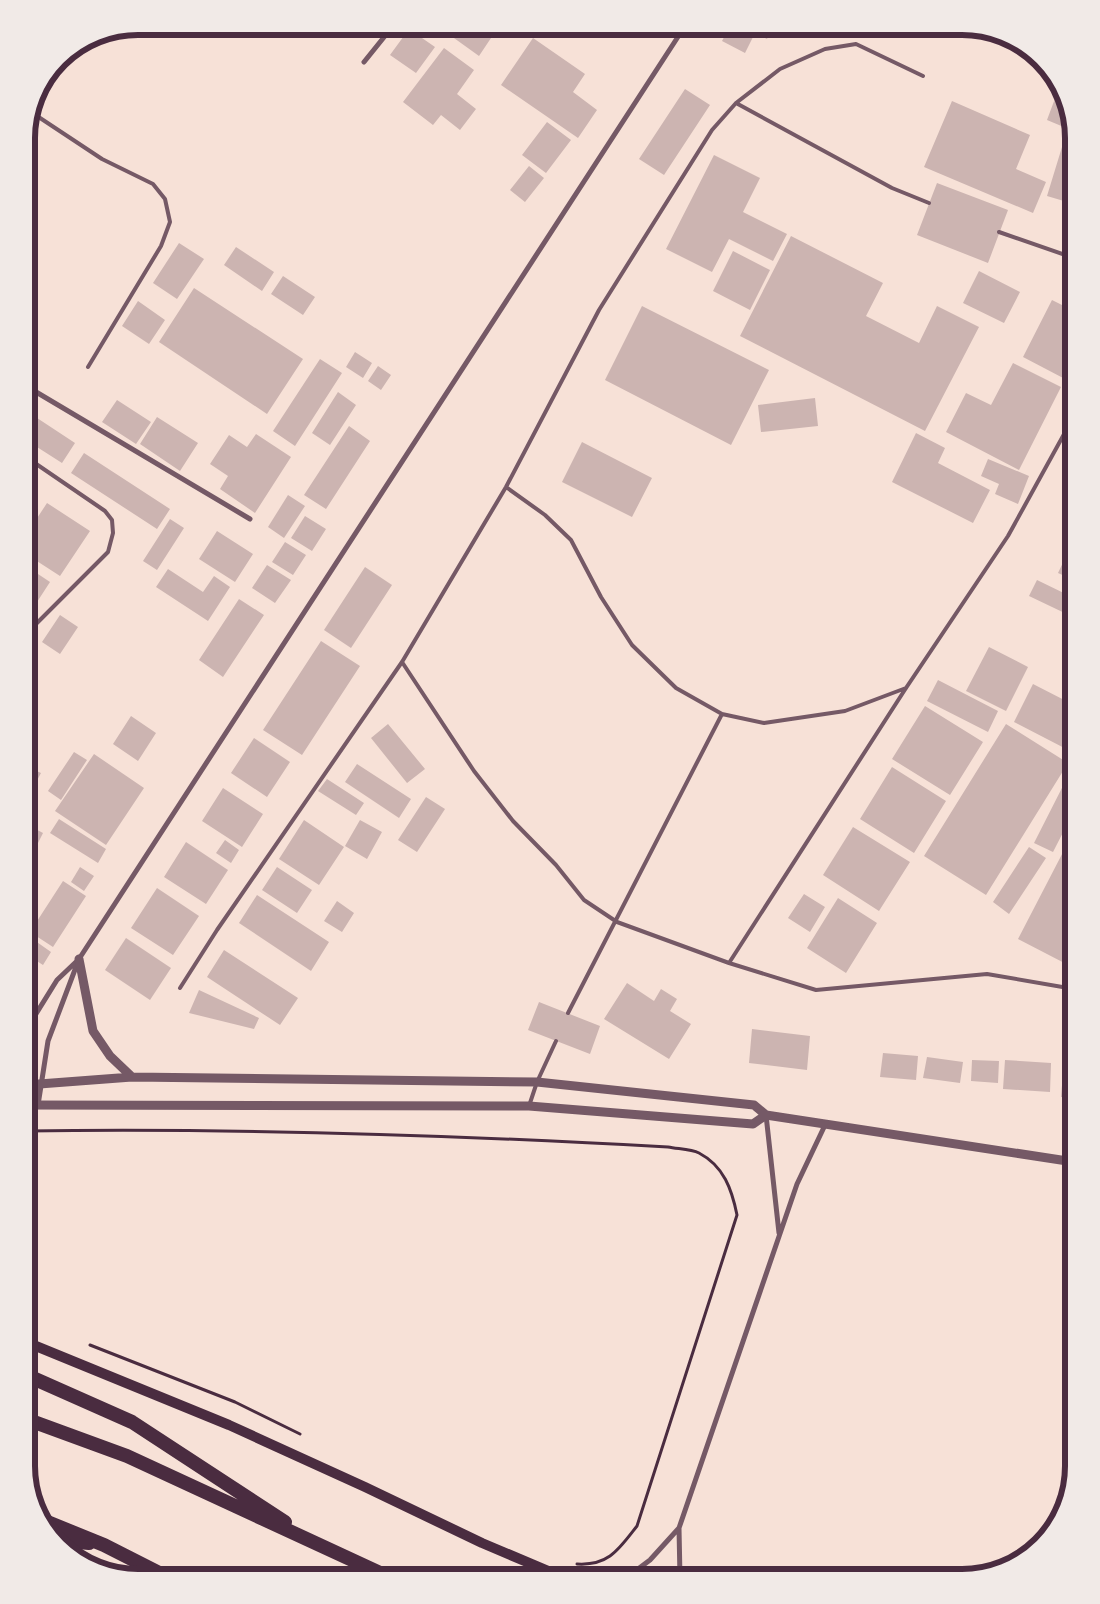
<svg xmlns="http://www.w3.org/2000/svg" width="1100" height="1604" font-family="'Zilla Slab',serif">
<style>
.building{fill:#ccb4b1}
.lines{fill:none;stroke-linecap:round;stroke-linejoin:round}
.path{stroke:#4a2c40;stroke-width:3}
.service{stroke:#755966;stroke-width:4}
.minor{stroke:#755966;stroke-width:5}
.tertiary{stroke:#755966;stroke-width:9}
.secondary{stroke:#4a2c40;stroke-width:10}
.trunk{stroke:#4a2c40;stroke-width:14}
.rim{fill:none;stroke:#4a2c40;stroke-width:6}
</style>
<rect width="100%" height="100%" fill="#f7e1d7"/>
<path class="building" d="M 452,26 L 499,26 L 479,56 L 447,33 Z
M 730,26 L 773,26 L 767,39 L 755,33 L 745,53 L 722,41 Z
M 409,29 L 435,47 L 416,73 L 390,55 Z
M 533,38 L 585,74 L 573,92 L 597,110 L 578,138 L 501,85 Z
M 444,48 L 474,70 L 457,94 L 476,109 L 460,130 L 441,115 L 433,125 L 403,102 Z
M 1060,85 L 1071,130 L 1047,120 Z
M 685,89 L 710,105 L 664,175 L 639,159 Z
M 952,101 L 1030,135 L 1016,169 L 1046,182 L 1033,213 L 924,167 Z
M 547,122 L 571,140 L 546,173 L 522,155 Z
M 1062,147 L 1074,150 L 1074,204 L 1047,196 Z
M 714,155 L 760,178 L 743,212 L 787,234 L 773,261 L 729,239 L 712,272 L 666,249 Z
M 529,166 L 544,178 L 525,202 L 510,190 Z
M 937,183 L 1008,210 L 988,263 L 917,235 Z
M 791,236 L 883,283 L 866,316 L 919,343 L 937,306 L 979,327 L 925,431 L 740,336 Z
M 179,243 L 204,259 L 177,299 L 153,283 Z
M 236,247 L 274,272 L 262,291 L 224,265 Z
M 733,251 L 770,270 L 750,310 L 713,291 Z
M 979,271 L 1020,292 L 1004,323 L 963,303 Z
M 283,276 L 315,297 L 303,315 L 271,294 Z
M 194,288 L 303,359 L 267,414 L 159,342 Z
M 1052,300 L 1074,311 L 1074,362 L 1065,379 L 1023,357 Z
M 138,301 L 165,320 L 149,344 L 122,326 Z
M 642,306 L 769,370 L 731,445 L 605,380 Z
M 355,352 L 372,363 L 363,378 L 346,367 Z
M 320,359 L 342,373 L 295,446 L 273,431 Z
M 1013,363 L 1061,387 L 1019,470 L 946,432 L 966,393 L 991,405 Z
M 378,366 L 391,375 L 381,390 L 368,381 Z
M 338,392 L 356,405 L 330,445 L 312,433 Z
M 815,398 L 818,426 L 761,432 L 758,405 Z
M 117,400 L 151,422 L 136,444 L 102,422 Z
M 31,414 L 75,443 L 62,463 L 26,440 L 26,421 Z
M 157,417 L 198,443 L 180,471 L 140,444 Z
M 349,426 L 370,441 L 326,509 L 304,495 Z
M 916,433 L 945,448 L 938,463 L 990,490 L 973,523 L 892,482 Z
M 256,434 L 291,457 L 255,513 L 220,489 L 228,476 L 210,464 L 229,435 L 247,447 Z
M 582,442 L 652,478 L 632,517 L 562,482 Z
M 84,453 L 170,509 L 157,529 L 71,473 Z
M 988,459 L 1029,476 L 1018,504 L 995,494 L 999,484 L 981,476 Z
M 288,495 L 305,506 L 284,538 L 268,527 Z
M 47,503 L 90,531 L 60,576 L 26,554 L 26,535 Z
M 305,516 L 326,529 L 312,551 L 291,538 Z
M 170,519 L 184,528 L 157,570 L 143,561 Z
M 217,531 L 253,554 L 235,582 L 199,559 Z
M 285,542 L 306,555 L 293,575 L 272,562 Z
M 1071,546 L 1074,547 L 1074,580 L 1058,573 Z
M 267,565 L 291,580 L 275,603 L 252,588 Z
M 26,566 L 50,582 L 26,619 Z
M 365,567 L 392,585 L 351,648 L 324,630 Z
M 168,569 L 203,592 L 214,576 L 230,587 L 208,621 L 156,587 Z
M 1037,580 L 1074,598 L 1073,617 L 1029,596 Z
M 239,599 L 264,615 L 223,677 L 199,660 Z
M 60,615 L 78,627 L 60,654 L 42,642 Z
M 321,641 L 360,666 L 302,755 L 263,730 Z
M 989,647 L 1028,667 L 1006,711 L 966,691 Z
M 938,680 L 998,711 L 988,732 L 927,701 Z
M 1033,684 L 1074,705 L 1074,753 L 1014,722 Z
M 925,706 L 983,742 L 950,795 L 892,759 Z
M 131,716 L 156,733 L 138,761 L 113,744 Z
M 388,724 L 425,769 L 407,783 L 371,738 Z
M 1006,724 L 1068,763 L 986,895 L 924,856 Z
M 254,738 L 290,762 L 267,797 L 231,773 Z
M 74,752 L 87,760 L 61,800 L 48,791 Z
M 94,754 L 144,788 L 106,845 L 55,811 Z
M 357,764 L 411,799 L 399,818 L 345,782 Z
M 26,766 L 41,773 L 26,801 Z
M 892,767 L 946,801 L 914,853 L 860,819 Z
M 327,779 L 364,803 L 356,815 L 318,791 Z
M 1066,780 L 1074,784 L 1074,811 L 1053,852 L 1034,843 Z
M 223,788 L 263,814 L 242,847 L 202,821 Z
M 426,797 L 445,809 L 417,852 L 398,840 Z
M 59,819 L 106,849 L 98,863 L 50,833 Z
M 304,820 L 344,847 L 319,885 L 279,859 Z
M 360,820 L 382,832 L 367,859 L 345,846 Z
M 28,825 L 43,833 L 26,867 L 26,827 Z
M 853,827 L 910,862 L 879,911 L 823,875 Z
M 1074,831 L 1074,968 L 1018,939 Z
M 225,840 L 239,850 L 231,863 L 216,853 Z
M 186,842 L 228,870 L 206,904 L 164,877 Z
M 1029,847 L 1046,858 L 1009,914 L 993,902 Z
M 80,867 L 94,876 L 84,891 L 71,882 Z
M 277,867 L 312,890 L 297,913 L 262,890 Z
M 63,881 L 86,896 L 53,947 L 30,932 Z
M 157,888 L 199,916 L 173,955 L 131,928 Z
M 804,894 L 825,907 L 810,932 L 788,918 Z
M 257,895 L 329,942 L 311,971 L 239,923 Z
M 838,898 L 877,923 L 846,973 L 807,948 Z
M 337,901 L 354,913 L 342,932 L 324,921 Z
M 126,938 L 171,968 L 150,1000 L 105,970 Z
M 34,940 L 51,952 L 43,965 L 26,954 Z
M 224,950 L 298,998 L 280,1025 L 207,977 Z
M 627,983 L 654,1001 L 661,989 L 677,999 L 670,1011 L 691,1024 L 669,1059 L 604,1019 Z
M 199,990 L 259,1018 L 254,1029 L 189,1013 Z
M 539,1002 L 600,1026 L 590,1054 L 528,1030 Z
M 752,1029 L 810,1036 L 807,1070 L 749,1063 Z
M 883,1053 L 918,1056 L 916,1080 L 880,1077 Z
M 927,1057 L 963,1062 L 960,1083 L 923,1078 Z
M 972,1060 L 999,1061 L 998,1083 L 971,1081 Z
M 1005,1060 L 1051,1063 L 1050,1092 L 1003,1089 Z
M 1064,1061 L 1074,1062 L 1074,1098 L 1061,1097 Z"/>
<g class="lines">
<path class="path" d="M 26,1131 C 241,1128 454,1135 668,1147 C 678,1149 691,1149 699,1153 C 724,1166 732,1190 737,1215 L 637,1526 C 619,1549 609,1566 577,1564
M 90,1345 L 235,1402 L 300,1434"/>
<path class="service" d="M 736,103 L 892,188 L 929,203
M 31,112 L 102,159 L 153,184 L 165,199 L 170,222 L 161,246 L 88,367
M 999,232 L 1074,258
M 506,487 L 545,515 L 571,540 L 601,597 L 632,645 L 676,688 L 722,714 L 764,723 L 845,711 L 906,688
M 26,634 L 108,552 L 113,533 L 112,520 L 105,511 L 26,457
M 402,662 L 474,771 L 513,821 L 556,865 L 584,900 L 617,922 L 729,963 L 816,990 L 987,974 L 1074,989
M 729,963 L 906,688 L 1008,536 L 1074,416
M 180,988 L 217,930 L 402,662 L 506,487 L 599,310 L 712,130 L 736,103 L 780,69 L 825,49 L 856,44 L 923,76
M 568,1013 L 722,714
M 26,1019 L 31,1021
M 529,1106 L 537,1082 L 556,1041"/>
<path class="minor" d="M 364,62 L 393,26
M 26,386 L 250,519
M 26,1030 L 57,980 L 77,961
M 38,1105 L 48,1041 L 79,959 L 685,26
M 766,1115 L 779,1233
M 626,1578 L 650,1560 L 679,1528
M 680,1578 L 679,1528 L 797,1184 L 826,1123"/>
<path class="tertiary" d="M 79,959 L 93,1031 L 110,1056 L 132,1077
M 26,1085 L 132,1077 L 537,1082 L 754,1105 L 766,1115 L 1074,1162
M 26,1105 L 529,1106 L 753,1124 L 766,1115"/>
<path class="secondary" d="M 26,1342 L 229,1425 L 365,1487 L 482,1543 L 565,1578"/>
<path class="trunk" d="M 26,1375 L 132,1422 L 285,1522
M 26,1419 L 127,1456 L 391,1578
M 40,1519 L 104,1545 L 169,1578
M 58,1540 L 89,1543"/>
</g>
<path d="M0 0H1100V1604H0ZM138 35H962A103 103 0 0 1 1065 138V1466A103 103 0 0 1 962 1569H138A103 103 0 0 1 35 1466V138A103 103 0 0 1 138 35Z" fill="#f1eae7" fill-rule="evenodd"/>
<path class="rim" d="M138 35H962A103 103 0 0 1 1065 138V1466A103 103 0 0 1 962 1569H138A103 103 0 0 1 35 1466V138A103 103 0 0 1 138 35Z"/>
</svg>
